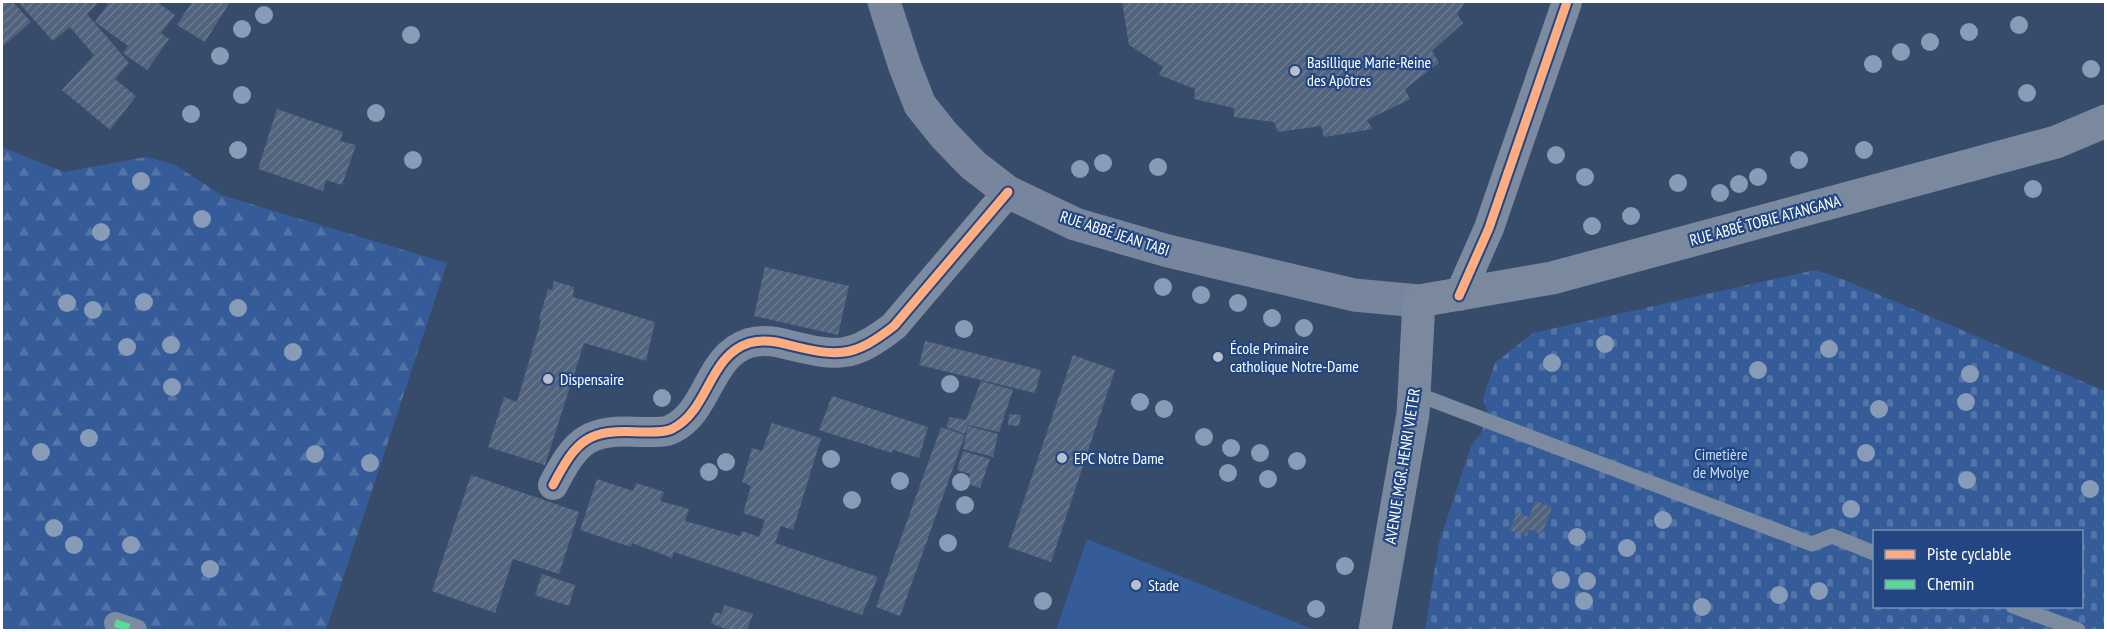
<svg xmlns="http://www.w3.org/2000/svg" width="2107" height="632" font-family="'PT Sans Narrow',sans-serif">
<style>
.forest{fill:url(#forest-firs)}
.cemetery{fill:url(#cemetery-stones);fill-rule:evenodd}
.park{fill:#355c98}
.building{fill:url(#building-hatch)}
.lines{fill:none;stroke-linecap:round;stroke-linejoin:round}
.service{stroke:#7d8ba1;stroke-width:15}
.pedestrian{stroke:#7d8ba1;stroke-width:22}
.minor{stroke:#7d8ba1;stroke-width:30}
.secondary{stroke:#78869d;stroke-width:33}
.primary{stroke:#7b899f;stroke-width:33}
.quiet{stroke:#5adb95;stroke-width:8;stroke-dasharray:15 8;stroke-linecap:butt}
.cycleway-casing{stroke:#214681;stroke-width:13}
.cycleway{stroke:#ffac80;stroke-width:9}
.tree{fill:#889bb7}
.poi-dot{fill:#b9c0cb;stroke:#214681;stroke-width:2}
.labels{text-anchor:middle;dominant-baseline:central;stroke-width:4.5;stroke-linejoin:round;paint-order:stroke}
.poi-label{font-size:16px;fill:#fff;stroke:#214681;text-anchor:start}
.street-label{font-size:16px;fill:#fff;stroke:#214681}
.park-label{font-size:16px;fill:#cbdcf6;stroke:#214681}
</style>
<defs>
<pattern id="forest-firs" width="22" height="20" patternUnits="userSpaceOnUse" patternTransform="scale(1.5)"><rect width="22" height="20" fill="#355c98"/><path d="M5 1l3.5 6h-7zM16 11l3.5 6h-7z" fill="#5374a7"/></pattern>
<pattern id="cemetery-stones" width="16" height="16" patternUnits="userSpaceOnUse" patternTransform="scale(1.5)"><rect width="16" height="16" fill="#355c98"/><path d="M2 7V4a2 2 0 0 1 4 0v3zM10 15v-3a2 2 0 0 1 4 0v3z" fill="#5374a7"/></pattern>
<pattern id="building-hatch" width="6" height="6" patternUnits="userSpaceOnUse" patternTransform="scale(1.5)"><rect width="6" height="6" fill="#52637d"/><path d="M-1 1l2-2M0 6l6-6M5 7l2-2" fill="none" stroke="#6c7a90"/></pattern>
</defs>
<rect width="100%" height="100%" fill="#374b6b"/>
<path class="forest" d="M 2,147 L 64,172 L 146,157 L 174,164 L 221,195 L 447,263 L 326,630 L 2,630 Z"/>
<path class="cemetery" d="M 1815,270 L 1842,279 L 2105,391 L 2105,630 L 1425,630 L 1439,543 L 1471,446 L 1482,432 L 1487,411 L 1483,398 L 1495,363 L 1533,333 ZM 1874,532 L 2082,532 L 2082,606 L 1874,606 Z"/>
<path class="park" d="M 1087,539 L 1315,630 L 1056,630 Z"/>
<path class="building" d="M 2,2 L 13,2 L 31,22 L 3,46 Z
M 18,2 L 98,3 L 87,14 L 129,63 L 115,79 L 136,96 L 110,130 L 62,90 L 94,55 L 70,27 L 53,41 Z
M 104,2 L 157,2 L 175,15 L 161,33 L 169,39 L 147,70 L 123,53 L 128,46 L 95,22 L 108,4 Z
M 192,2 L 230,2 L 205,42 L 177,25 Z
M 1122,2 L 1465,2 L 1457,14 L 1463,23 L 1432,51 L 1439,63 L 1405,89 L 1410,99 L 1367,120 L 1372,129 L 1324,137 L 1321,126 L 1278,132 L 1274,122 L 1234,117 L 1234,108 L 1194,99 L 1195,89 L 1159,75 L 1163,67 L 1129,45 Z
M 277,109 L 343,132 L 340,141 L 356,145 L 342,185 L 326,180 L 323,191 L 258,169 Z
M 765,267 L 849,286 L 838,335 L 754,316 Z
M 554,281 L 574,287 L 573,297 L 655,322 L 646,361 L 584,343 L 545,465 L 488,447 L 504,397 L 517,402 L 541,320 L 539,319 L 548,289 L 552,290 Z
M 925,341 L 1041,370 L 1035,393 L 919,365 Z
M 1073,355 L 1115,370 L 1051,562 L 1008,547 Z
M 981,381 L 1013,390 L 999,432 L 968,425 L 965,434 L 946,427 L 950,417 L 966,420 Z
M 832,396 L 928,427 L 919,458 L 893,450 L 892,453 L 819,430 Z
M 1009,414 L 1021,415 L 1019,426 L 1008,425 Z
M 772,423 L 821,438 L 793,530 L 781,526 L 775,543 L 878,577 L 862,615 L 674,552 L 672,558 L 632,543 L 631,547 L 580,530 L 597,479 L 633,491 L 636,483 L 664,492 L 660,501 L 689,509 L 685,521 L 740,536 L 742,531 L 759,537 L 765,520 L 743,513 L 751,486 L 742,482 L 752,448 L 762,451 Z
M 968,426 L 998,434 L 993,457 L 963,449 Z
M 941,427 L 965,435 L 900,616 L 876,607 Z
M 963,451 L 990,459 L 980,488 L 966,483 L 970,474 L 957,470 Z
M 471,475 L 579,512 L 559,574 L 513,559 L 495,613 L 432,591 Z
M 1535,501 L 1552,507 L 1542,534 L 1529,529 L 1527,536 L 1510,530 L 1517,512 L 1529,517 Z
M 542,574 L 575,585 L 569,606 L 535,595 Z
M 725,605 L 753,614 L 747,630 L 728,630 L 711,623 L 715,612 L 721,614 Z"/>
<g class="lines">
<path class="service" d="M 1414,393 L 1812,544 L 1832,536 L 1874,553
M 2013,606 L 2078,630"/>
<path class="pedestrian" d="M 115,623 L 136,630"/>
<path class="minor" d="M 1459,296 L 1489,228 L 1567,2
M 553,485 C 577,439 588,429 641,432 C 649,432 665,433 672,429 C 709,411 708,356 749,343 C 763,339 776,341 789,345 C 838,357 853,358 894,326 L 1008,192"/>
<path class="secondary" d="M 884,2 L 905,67 L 920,105 L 944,135 L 973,165 L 1008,192 L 1075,224 L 1168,251 L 1354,295 L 1419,301"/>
<path class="primary" d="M 1375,630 L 1413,414 L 1419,301 L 1552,278 L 2056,142 L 2106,121"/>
<path class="quiet" d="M 115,623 L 136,630"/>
<defs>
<path id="cycleway" d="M 1459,296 L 1489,228 L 1567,2
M 553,485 C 577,439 588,429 641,432 C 649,432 665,433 672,429 C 709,411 708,356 749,343 C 763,339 776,341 789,345 C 838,357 853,358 894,326 L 1008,192"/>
</defs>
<use href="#cycleway" class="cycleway-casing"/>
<use href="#cycleway" class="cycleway"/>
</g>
<g class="tree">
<circle cx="264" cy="15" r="9"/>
<circle cx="2019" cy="25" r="9"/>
<circle cx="242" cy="29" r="9"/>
<circle cx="1969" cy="32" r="9"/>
<circle cx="411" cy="35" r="9"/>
<circle cx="1930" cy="42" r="9"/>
<circle cx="1901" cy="52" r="9"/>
<circle cx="220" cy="56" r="9"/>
<circle cx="1873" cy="64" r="9"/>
<circle cx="2091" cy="69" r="9"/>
<circle cx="2027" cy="93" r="9"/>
<circle cx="242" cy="95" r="9"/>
<circle cx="376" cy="113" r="9"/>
<circle cx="191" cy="114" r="9"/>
<circle cx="238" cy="150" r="9"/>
<circle cx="1864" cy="150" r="9"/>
<circle cx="1556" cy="155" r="9"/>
<circle cx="413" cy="160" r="9"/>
<circle cx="1799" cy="160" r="9"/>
<circle cx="1103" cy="163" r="9"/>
<circle cx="1158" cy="167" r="9"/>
<circle cx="1080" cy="169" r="9"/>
<circle cx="1585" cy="177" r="9"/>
<circle cx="1758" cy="177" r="9"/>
<circle cx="141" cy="181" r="9"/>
<circle cx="1678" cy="183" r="9"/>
<circle cx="1739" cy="184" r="9"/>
<circle cx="2033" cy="189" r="9"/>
<circle cx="1720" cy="193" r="9"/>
<circle cx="1631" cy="216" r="9"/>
<circle cx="202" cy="219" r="9"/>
<circle cx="1592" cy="226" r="9"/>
<circle cx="101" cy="232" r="9"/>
<circle cx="1163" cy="287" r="9"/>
<circle cx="1201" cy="295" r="9"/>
<circle cx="144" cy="302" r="9"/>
<circle cx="67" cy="303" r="9"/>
<circle cx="1238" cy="303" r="9"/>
<circle cx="238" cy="308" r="9"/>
<circle cx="93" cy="310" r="9"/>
<circle cx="1272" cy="318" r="9"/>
<circle cx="1304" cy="328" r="9"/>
<circle cx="964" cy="329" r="9"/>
<circle cx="1605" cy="344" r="9"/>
<circle cx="171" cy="345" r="9"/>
<circle cx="127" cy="347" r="9"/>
<circle cx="1829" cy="349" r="9"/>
<circle cx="293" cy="352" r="9"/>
<circle cx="1552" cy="363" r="9"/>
<circle cx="1758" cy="370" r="9"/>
<circle cx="1970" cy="374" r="9"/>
<circle cx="950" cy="384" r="9"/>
<circle cx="172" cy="387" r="9"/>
<circle cx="662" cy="398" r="9"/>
<circle cx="1140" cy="402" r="9"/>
<circle cx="1966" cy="402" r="9"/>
<circle cx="1164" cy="409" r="9"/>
<circle cx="1879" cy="409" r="9"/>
<circle cx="1204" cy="437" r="9"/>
<circle cx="89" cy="438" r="9"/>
<circle cx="1231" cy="448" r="9"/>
<circle cx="41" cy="452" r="9"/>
<circle cx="1260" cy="453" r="9"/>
<circle cx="1866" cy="453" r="9"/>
<circle cx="315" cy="454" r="9"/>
<circle cx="831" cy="459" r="9"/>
<circle cx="1297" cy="461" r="9"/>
<circle cx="726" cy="462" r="9"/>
<circle cx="370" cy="463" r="9"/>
<circle cx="709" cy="472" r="9"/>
<circle cx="1228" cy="473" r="9"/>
<circle cx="1268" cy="479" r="9"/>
<circle cx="1967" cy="480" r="9"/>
<circle cx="900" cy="481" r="9"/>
<circle cx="961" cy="482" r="9"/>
<circle cx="2090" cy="489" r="9"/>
<circle cx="852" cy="500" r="9"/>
<circle cx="965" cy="505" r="9"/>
<circle cx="1851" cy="509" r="9"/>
<circle cx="1663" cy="520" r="9"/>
<circle cx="54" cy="528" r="9"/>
<circle cx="1577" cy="537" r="9"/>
<circle cx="948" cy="543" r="9"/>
<circle cx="74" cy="545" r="9"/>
<circle cx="131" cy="545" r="9"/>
<circle cx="1627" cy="548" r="9"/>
<circle cx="1345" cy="566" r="9"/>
<circle cx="210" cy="569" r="9"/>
<circle cx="1561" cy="580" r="9"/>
<circle cx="1587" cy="581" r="9"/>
<circle cx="1819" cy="591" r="9"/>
<circle cx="1779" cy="595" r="9"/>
<circle cx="1043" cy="601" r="9"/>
<circle cx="1584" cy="601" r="9"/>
<circle cx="1702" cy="607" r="9"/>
<circle cx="1316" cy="609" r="9"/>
</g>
<g class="poi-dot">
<circle cx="1295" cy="71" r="6"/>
<circle cx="1218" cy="357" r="6"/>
<circle cx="548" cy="379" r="6"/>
<circle cx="1062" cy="458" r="6"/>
<circle cx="1136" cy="585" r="6"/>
</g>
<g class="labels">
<g class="poi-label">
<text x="1307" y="62">Basillique Marie-Reine<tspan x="1307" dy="18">des Apôtres</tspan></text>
<text x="1230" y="348">École Primaire<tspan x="1230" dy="18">catholique Notre-Dame</tspan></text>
<text x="560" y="379">Dispensaire</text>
<text x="1074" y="458">EPC Notre Dame</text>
<text x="1148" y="585">Stade</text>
</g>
<g class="street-label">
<text transform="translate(1765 220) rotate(-15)">RUE ABBÉ TOBIE ATANGANA</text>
<text transform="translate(1115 233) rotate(18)">RUE ABBÉ JEAN TABI</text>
<text transform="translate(1402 466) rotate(-81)">AVENUE MGR. HENRI VIETER</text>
</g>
<g class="park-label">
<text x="1721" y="454">Cimetière<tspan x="1721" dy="18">de Mvolye</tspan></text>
</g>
</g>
<rect width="2107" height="632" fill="none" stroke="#ffffff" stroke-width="6"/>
<rect x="1873" y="530" width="210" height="78" fill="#214681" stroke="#7a90b3" stroke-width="1.5"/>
<rect x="1885" y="550" width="30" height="9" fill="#ffac80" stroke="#7a90b3" stroke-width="1.5"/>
<text x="1927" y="560" font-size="18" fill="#ffffff">Piste cyclable</text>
<rect x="1885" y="580" width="30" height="9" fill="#5adb95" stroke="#7a90b3" stroke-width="1.5"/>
<text x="1927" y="590" font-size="18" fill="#ffffff">Chemin</text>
</svg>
